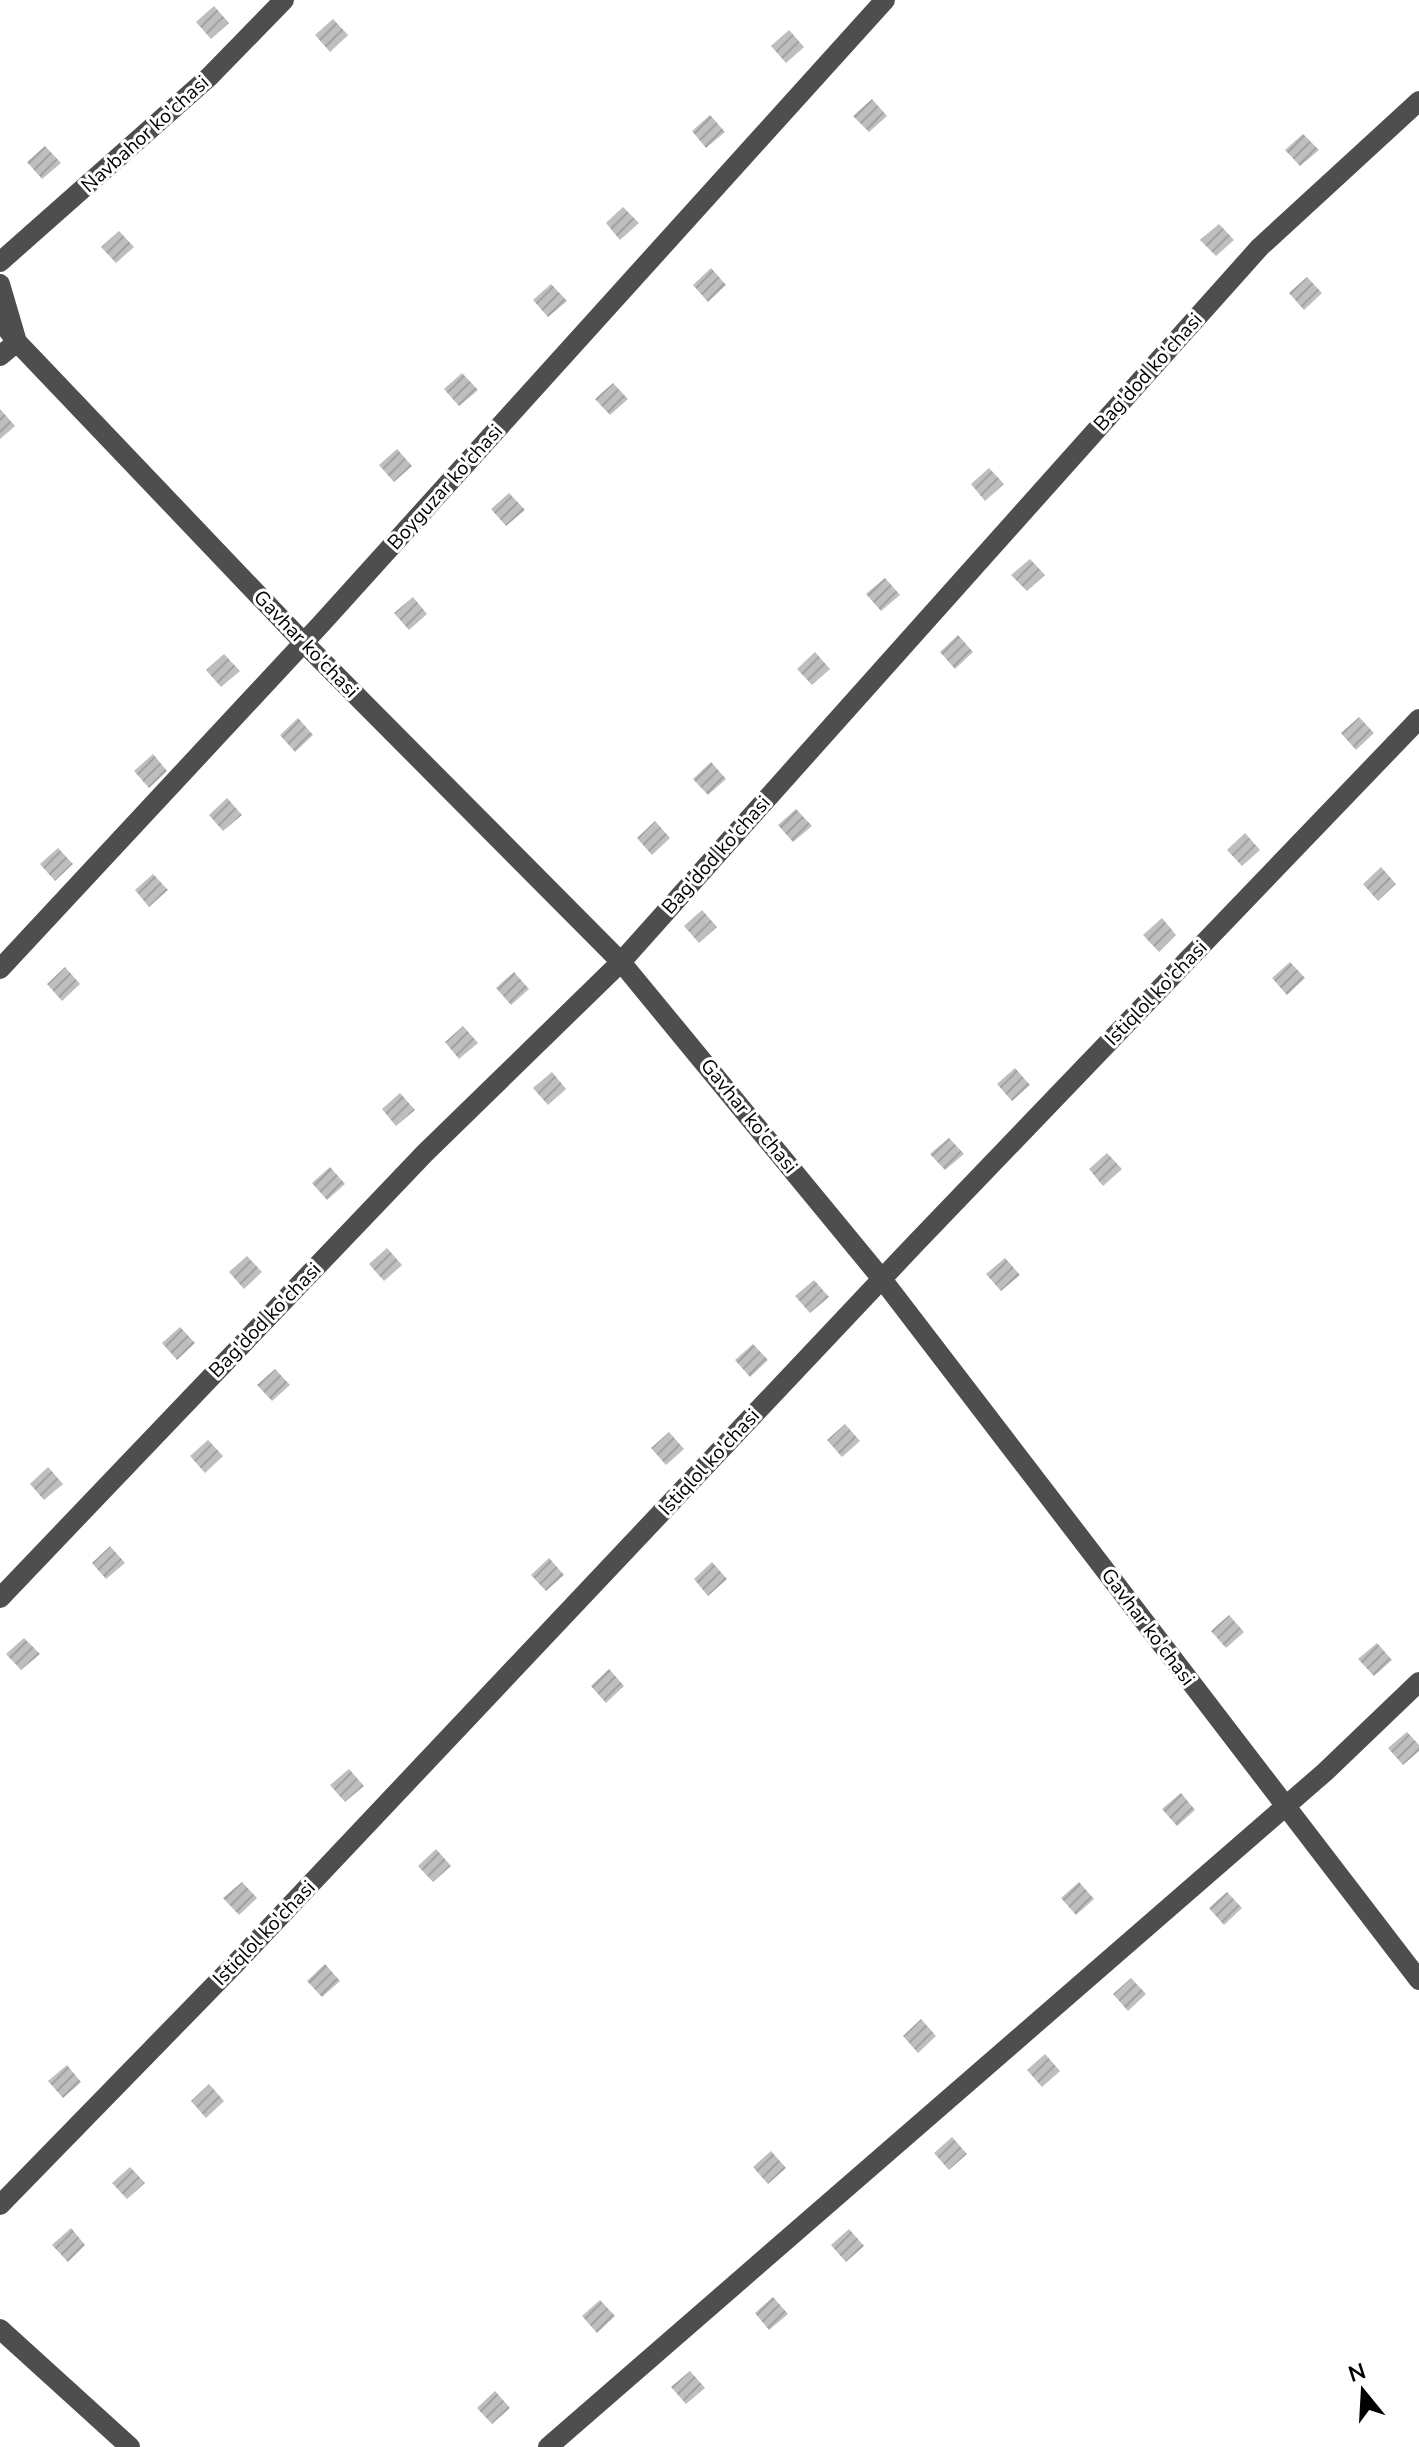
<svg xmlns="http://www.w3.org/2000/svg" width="1419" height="2447" font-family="'Nunito Sans',sans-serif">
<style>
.building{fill:url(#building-hatch)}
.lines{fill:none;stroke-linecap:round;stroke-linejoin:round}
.minor{stroke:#4e4e4e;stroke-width:20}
.labels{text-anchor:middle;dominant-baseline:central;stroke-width:6;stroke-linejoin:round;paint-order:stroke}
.street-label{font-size:20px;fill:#000;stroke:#fff}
</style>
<defs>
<pattern id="building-hatch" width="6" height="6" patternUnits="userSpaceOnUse" patternTransform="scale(2)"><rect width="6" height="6" fill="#bebebe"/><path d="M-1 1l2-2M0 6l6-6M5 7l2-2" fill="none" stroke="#a2a2a2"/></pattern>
</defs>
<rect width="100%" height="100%" fill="#fff"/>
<path class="building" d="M 214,6 L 229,23 L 211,39 L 196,22 Z
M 333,19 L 348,35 L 330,52 L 315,35 Z
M 789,30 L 804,47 L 786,63 L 771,46 Z
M 872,99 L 887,116 L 869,132 L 853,116 Z
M 710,115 L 725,132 L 706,148 L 692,131 Z
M 1303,134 L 1319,150 L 1300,166 L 1285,150 Z
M 45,146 L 61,163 L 42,179 L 27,162 Z
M 623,207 L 639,223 L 620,240 L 606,223 Z
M 1219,224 L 1234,240 L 1216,256 L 1200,240 Z
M 119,231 L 134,247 L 116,263 L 101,247 Z
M 711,268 L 726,285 L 708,302 L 693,285 Z
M 1307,277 L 1322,293 L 1304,310 L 1289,293 Z
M 551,284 L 567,301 L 548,317 L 533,300 Z
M 462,373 L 478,390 L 459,406 L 444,389 Z
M 613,383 L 628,399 L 610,415 L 595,399 Z
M 0,409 L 15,426 L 0,439 Z
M 397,449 L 412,466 L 394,482 L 379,465 Z
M 989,468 L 1004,484 L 985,501 L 971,484 Z
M 509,493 L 525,510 L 506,526 L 491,509 Z
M 1030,559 L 1045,575 L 1027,591 L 1011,575 Z
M 885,578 L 900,595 L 881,611 L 866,594 Z
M 413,597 L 427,614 L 409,630 L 394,613 Z
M 958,635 L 973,652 L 955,669 L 940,652 Z
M 815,652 L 830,669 L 812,685 L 797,669 Z
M 224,654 L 240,671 L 221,687 L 206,670 Z
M 1359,717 L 1374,733 L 1356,750 L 1341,733 Z
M 298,718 L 313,735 L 295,752 L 280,735 Z
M 153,754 L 167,771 L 149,788 L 134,771 Z
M 711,762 L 726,779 L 708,795 L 693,779 Z
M 227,798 L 242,815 L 223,831 L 209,815 Z
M 796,809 L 812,826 L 793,842 L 778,825 Z
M 655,821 L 670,838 L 652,855 L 637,838 Z
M 1245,833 L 1260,850 L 1242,866 L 1227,850 Z
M 58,848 L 73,864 L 55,881 L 40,864 Z
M 1381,867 L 1396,884 L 1378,901 L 1363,884 Z
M 153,874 L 168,890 L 149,907 L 135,890 Z
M 702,910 L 717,927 L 699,943 L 684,926 Z
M 1162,918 L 1176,935 L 1159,952 L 1143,935 Z
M 1290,962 L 1305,978 L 1287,995 L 1272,978 Z
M 65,967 L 80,984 L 62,1001 L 47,984 Z
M 514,972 L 529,989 L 511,1005 L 496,988 Z
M 463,1026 L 478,1043 L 459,1059 L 445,1042 Z
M 1015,1068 L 1030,1085 L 1012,1101 L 997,1084 Z
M 552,1072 L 566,1089 L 548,1105 L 533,1088 Z
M 400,1093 L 415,1110 L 396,1126 L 382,1109 Z
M 949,1138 L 964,1154 L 945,1170 L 930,1154 Z
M 1107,1153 L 1122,1169 L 1103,1186 L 1089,1169 Z
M 330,1167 L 345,1184 L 327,1200 L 312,1183 Z
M 387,1248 L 402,1265 L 384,1281 L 369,1264 Z
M 247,1256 L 262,1272 L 244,1289 L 229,1272 Z
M 1005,1258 L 1020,1275 L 1001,1291 L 986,1274 Z
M 814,1280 L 829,1297 L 810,1313 L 795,1296 Z
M 180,1327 L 195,1343 L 177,1360 L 162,1343 Z
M 753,1344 L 768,1360 L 750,1377 L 735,1360 Z
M 275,1369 L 290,1385 L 272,1401 L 257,1385 Z
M 845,1424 L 860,1441 L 842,1457 L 827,1440 Z
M 669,1432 L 684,1449 L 666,1465 L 651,1448 Z
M 208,1440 L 223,1456 L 205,1473 L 190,1456 Z
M 48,1467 L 63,1484 L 44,1500 L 30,1484 Z
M 110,1546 L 125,1563 L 106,1579 L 92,1563 Z
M 549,1558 L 564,1575 L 546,1591 L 531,1575 Z
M 712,1562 L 727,1579 L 708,1596 L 694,1579 Z
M 1229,1615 L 1244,1632 L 1226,1648 L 1211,1631 Z
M 24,1638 L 40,1654 L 21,1670 L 6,1654 Z
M 1377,1643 L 1392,1660 L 1374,1676 L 1358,1659 Z
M 609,1669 L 624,1686 L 606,1703 L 591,1686 Z
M 1407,1732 L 1419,1745 L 1419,1751 L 1403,1765 L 1388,1748 Z
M 349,1769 L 364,1786 L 345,1802 L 330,1785 Z
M 1181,1793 L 1195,1810 L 1177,1826 L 1162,1809 Z
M 436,1849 L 451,1866 L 433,1882 L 418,1866 Z
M 242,1882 L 257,1898 L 239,1915 L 223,1898 Z
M 1079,1882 L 1094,1899 L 1076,1915 L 1061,1898 Z
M 1227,1892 L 1242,1908 L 1224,1925 L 1209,1908 Z
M 325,1964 L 340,1981 L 322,1997 L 307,1981 Z
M 1131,1978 L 1146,1994 L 1128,2011 L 1113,1994 Z
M 921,2019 L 936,2036 L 918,2053 L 903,2036 Z
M 1045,2054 L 1060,2071 L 1042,2087 L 1027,2070 Z
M 67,2065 L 81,2082 L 63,2098 L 48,2081 Z
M 209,2084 L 224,2101 L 206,2118 L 191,2101 Z
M 952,2137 L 967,2154 L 949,2170 L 934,2153 Z
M 771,2151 L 786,2168 L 768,2184 L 753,2167 Z
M 130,2167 L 145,2183 L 127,2199 L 112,2183 Z
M 71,2228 L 85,2245 L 68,2262 L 52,2245 Z
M 849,2229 L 864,2246 L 846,2262 L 831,2245 Z
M 773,2297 L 788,2314 L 769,2330 L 755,2313 Z
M 600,2300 L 615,2316 L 597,2333 L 582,2316 Z
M 690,2371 L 705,2388 L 686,2404 L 671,2387 Z
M 495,2391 L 510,2408 L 492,2424 L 477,2408 Z"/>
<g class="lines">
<path class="minor" d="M 0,262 L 209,77 L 284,0
M 0,284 L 17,342 L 0,356
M 0,320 L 17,342 L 304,643 L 621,962 L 882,1279 L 1419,1980
M 0,969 L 322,623 L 885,0
M 0,1598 L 425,1153 L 621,962 L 1260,247 L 1419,101
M 0,2205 L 238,1961 L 913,1246 L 1419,719
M 0,2329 L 130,2447
M 548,2447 L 1325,1772 L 1419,1682"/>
</g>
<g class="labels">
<g class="street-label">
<text transform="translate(145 134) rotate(-42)">Navbahor ko'chasi</text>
<text transform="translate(1148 372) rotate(-48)">Bag'dod ko'chasi</text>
<text transform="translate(445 487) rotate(-48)">Boyguzar ko'chasi</text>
<text transform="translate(306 644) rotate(46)">Gavhar ko'chasi</text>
<text transform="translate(716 855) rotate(-48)">Bag'dod ko'chasi</text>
<text transform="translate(1156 993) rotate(-46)">Istiqlol ko'chasi</text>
<text transform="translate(749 1116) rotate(51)">Gavhar ko'chasi</text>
<text transform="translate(265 1320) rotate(-46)">Bag'dod ko'chasi</text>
<text transform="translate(709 1462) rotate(-47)">Istiqlol ko'chasi</text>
<text transform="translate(1148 1627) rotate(53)">Gavhar ko'chasi</text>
<text transform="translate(264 1933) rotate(-46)">Istiqlol ko'chasi</text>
</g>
</g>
<g transform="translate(1363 2391) rotate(342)" stroke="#ffffff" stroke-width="6" paint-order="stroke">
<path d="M0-6L14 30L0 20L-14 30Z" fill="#000000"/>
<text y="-12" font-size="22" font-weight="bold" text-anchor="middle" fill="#000000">N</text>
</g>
</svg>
